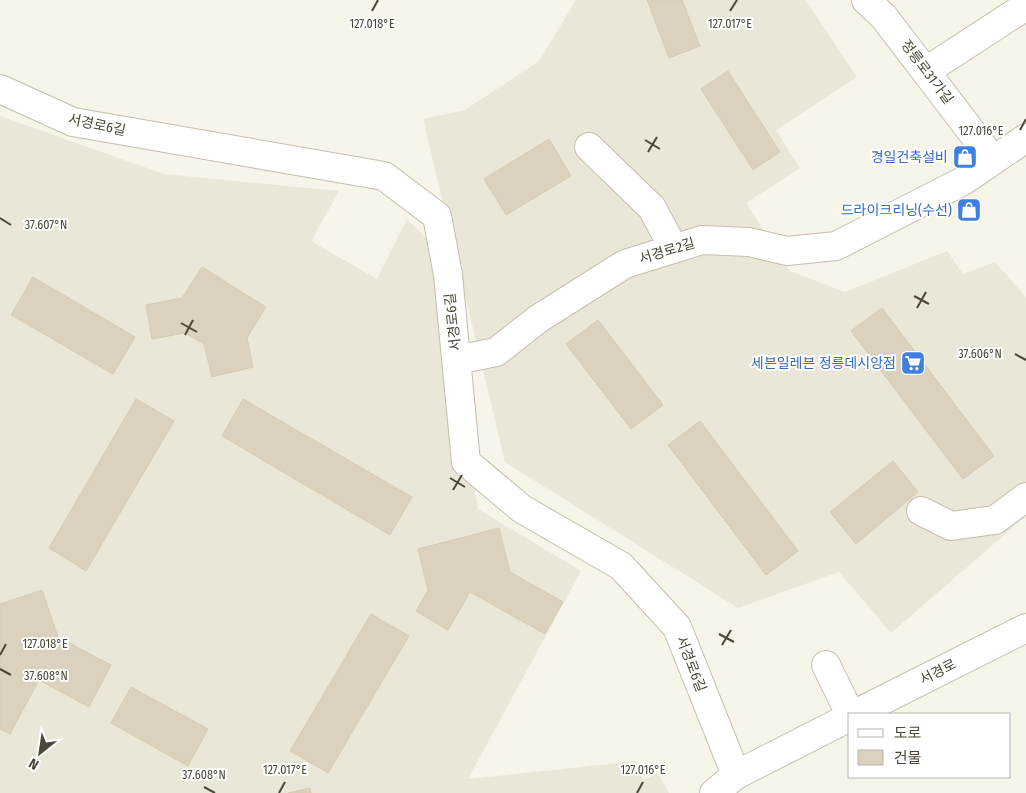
<svg xmlns="http://www.w3.org/2000/svg" width="1026" height="793" font-family="'Fira Sans Condensed','Noto Sans KR',sans-serif">
<style>
.residential{fill:#ebe7d8}
.building{fill:#dad2be;stroke:#d6cbb1}
.lines{fill:none;stroke-linecap:round;stroke-linejoin:round}
.minor-casing{stroke:#c4beab;stroke-width:30}
.minor{stroke:#fff;stroke-width:28}
.ticks{fill:none;stroke:#4c4637;stroke-width:2}
.labels{text-anchor:middle;dominant-baseline:central;stroke-width:4;stroke-linejoin:round;paint-order:stroke}
.street-label{font-size:14px;fill:#4c4637;stroke:#fff}
.shop-label{font-size:14px;fill:#366cbe;stroke:#fff;text-anchor:end}
.ticks-label{font-size:12px;text-anchor:middle;fill:#4c4637;stroke:#fff;stroke-width:4;stroke-linejoin:round;paint-order:stroke}
</style>
<rect width="100%" height="100%" fill="#f7f4ea"/>
<path class="residential" d="M 576,0 L 806,0 L 857,77 L 776,130 L 800,168 L 746,203 L 790,271 L 845,292 L 947,251 L 963,274 L 995,262 L 1026,297 L 1026,516 L 891,633 L 839,572 L 738,608 L 505,462 L 423,119 L 465,110 L 539,61 Z
M 0,116 L 164,174 L 339,191 L 311,241 L 377,279 L 407,219 L 430,243 L 478,509 L 581,571 L 468,779 L 636,761 L 643,780 L 658,773 L 669,793 L 0,793 Z"/>
<path class="building" d="M 647,0 L 682,0 L 700,46 L 669,58 Z
M 728,71 L 780,152 L 753,170 L 701,89 Z
M 549,139 L 571,176 L 506,215 L 484,179 Z
M 202,267 L 266,307 L 247,338 L 253,367 L 212,377 L 204,344 L 185,333 L 152,339 L 146,305 L 182,298 Z
M 33,277 L 135,337 L 113,374 L 11,315 Z
M 882,308 L 994,456 L 963,479 L 851,331 Z
M 598,320 L 663,405 L 631,429 L 566,344 Z
M 136,399 L 174,421 L 86,571 L 49,548 Z
M 243,399 L 412,497 L 390,535 L 222,436 Z
M 700,421 L 798,551 L 766,575 L 668,445 Z
M 893,461 L 918,492 L 856,544 L 830,512 Z
M 499,528 L 510,572 L 563,602 L 545,634 L 470,592 L 448,630 L 416,611 L 428,590 L 418,549 Z
M 42,590 L 58,637 L 111,665 L 89,707 L 39,680 L 10,734 L 0,729 L 0,604 Z
M 371,614 L 409,636 L 328,773 L 290,751 Z
M 131,687 L 208,729 L 188,766 L 111,723 Z
M 310,788 L 311,793 L 288,793 Z"/>
<g class="lines">
<defs>
<path id="minor" d="M 866,0 L 884,17 L 993,160
M 926,71 L 1026,6
M 0,89 L 73,122 L 384,176 L 437,216 L 448,275 L 466,462 L 522,509 L 621,566 L 677,627 L 736,775
M 589,147 L 652,208 L 674,249
M 457,360 L 496,352 L 538,319 L 625,264 L 702,240 L 749,242 L 787,251 L 836,246 L 963,181 L 1026,138
M 921,511 L 951,526 L 995,520 L 1026,497
M 826,665 L 850,714
M 855,714 L 1026,628
M 714,793 L 736,775 L 850,717"/>
</defs>
<use href="#minor" class="minor-casing"/>
<use href="#minor" class="minor"/>
</g>
<path class="ticks" d="M 372,11 L 378,0M 730,11 L 737,0M 1020,130 L 1026,119M 645,140 L 660,149M 648,152 L 657,137M 0,218 L 11,225M 914,296 L 929,304M 917,308 L 926,292M 181,323 L 197,332M 185,335 L 193,320M 1015,354 L 1026,360M 450,478 L 465,487M 453,490 L 462,475M 719,634 L 734,642M 722,645 L 731,630M 0,655 L 6,644M 0,669 L 11,675M 204,787 L 215,793M 279,793 L 285,782M 637,793 L 643,782"/>
<defs>
<symbol id="shop-square" viewBox="-11 -11 22 22"><rect x="-9" y="-9" width="18" height="18" rx="4" fill="#3f7fe0" stroke="#fff"/><path d="M-5-2.5h2.3a2.7 3.5 0 0 1 5.4 0H5L5.5 6h-11ZM-1.5-2.5h3a1.5 2.3 0 0 0-3 0Z" fill="#fff"/></symbol>
<symbol id="supermarket-square" viewBox="-11 -11 22 22"><rect x="-9" y="-9" width="18" height="18" rx="4" fill="#3f7fe0" stroke="#fff"/><path d="M-6-5.5h2.5l.6 2H6L4.5 2H-2.5L-4.4-4H-6ZM-1.5 3.2a1.3 1.3 0 1 0 .1 0ZM3 3.2a1.3 1.3 0 1 0 .1 0Z" fill="#fff"/></symbol>
</defs>
<g fill-rule="evenodd">
<use href="#shop-square" x="951" y="143" width="28" height="28"/>
<use href="#shop-square" x="955" y="196" width="28" height="28"/>
<use href="#supermarket-square" x="899" y="349" width="28" height="28"/>
</g>
<g class="labels">
<g class="street-label">
<text transform="translate(927 72) rotate(53)">정릉로31가길</text>
<text transform="translate(97 125) rotate(12)">서경로6길</text>
<text transform="translate(667 251) rotate(-17)">서경로2길</text>
<text transform="translate(453 322) rotate(-96)">서경로6길</text>
<text transform="translate(691 664) rotate(69)">서경로6길</text>
<text transform="translate(938 672) rotate(-27)">서경로</text>
</g>
<g class="shop-label">
<text x="948" y="157">경일건축설비</text>
<text x="952" y="210">드라이크리닝(수선)</text>
<text x="896" y="363">세븐일레븐 정릉데시앙점</text>
</g>
</g>
<g class="ticks-label">
<text x="730" y="28">127.017°E</text>
<text x="372" y="28">127.018°E</text>
<text x="981" y="135">127.016°E</text>
<text x="46" y="229">37.607°N</text>
<text x="980" y="358">37.606°N</text>
<text x="45" y="648">127.018°E</text>
<text x="46" y="680">37.608°N</text>
<text x="285" y="774">127.017°E</text>
<text x="643" y="774">127.016°E</text>
<text x="204" y="779">37.608°N</text>
</g>
<rect x="848" y="713" width="162" height="65" fill="#ffffff" stroke="#b7b5af"/>
<rect x="858" y="729" width="25" height="8" fill="#ffffff" stroke="#b7b5af"/>
<text x="894" y="738" font-size="15" fill="#4c4637">도로</text>
<rect x="858" y="750" width="25" height="15" fill="#dad2be" stroke="#b7b5af"/>
<text x="894" y="763" font-size="15" fill="#4c4637">건물</text>
<g transform="translate(40 753) rotate(210)" stroke="#ffffff" stroke-width="4" paint-order="stroke">
<path d="M0-4L9 19L0 12L-9 19Z" fill="#4c4637"/>
<text y="-8" font-size="14" font-weight="bold" text-anchor="middle" fill="#4c4637">N</text>
</g>
</svg>
